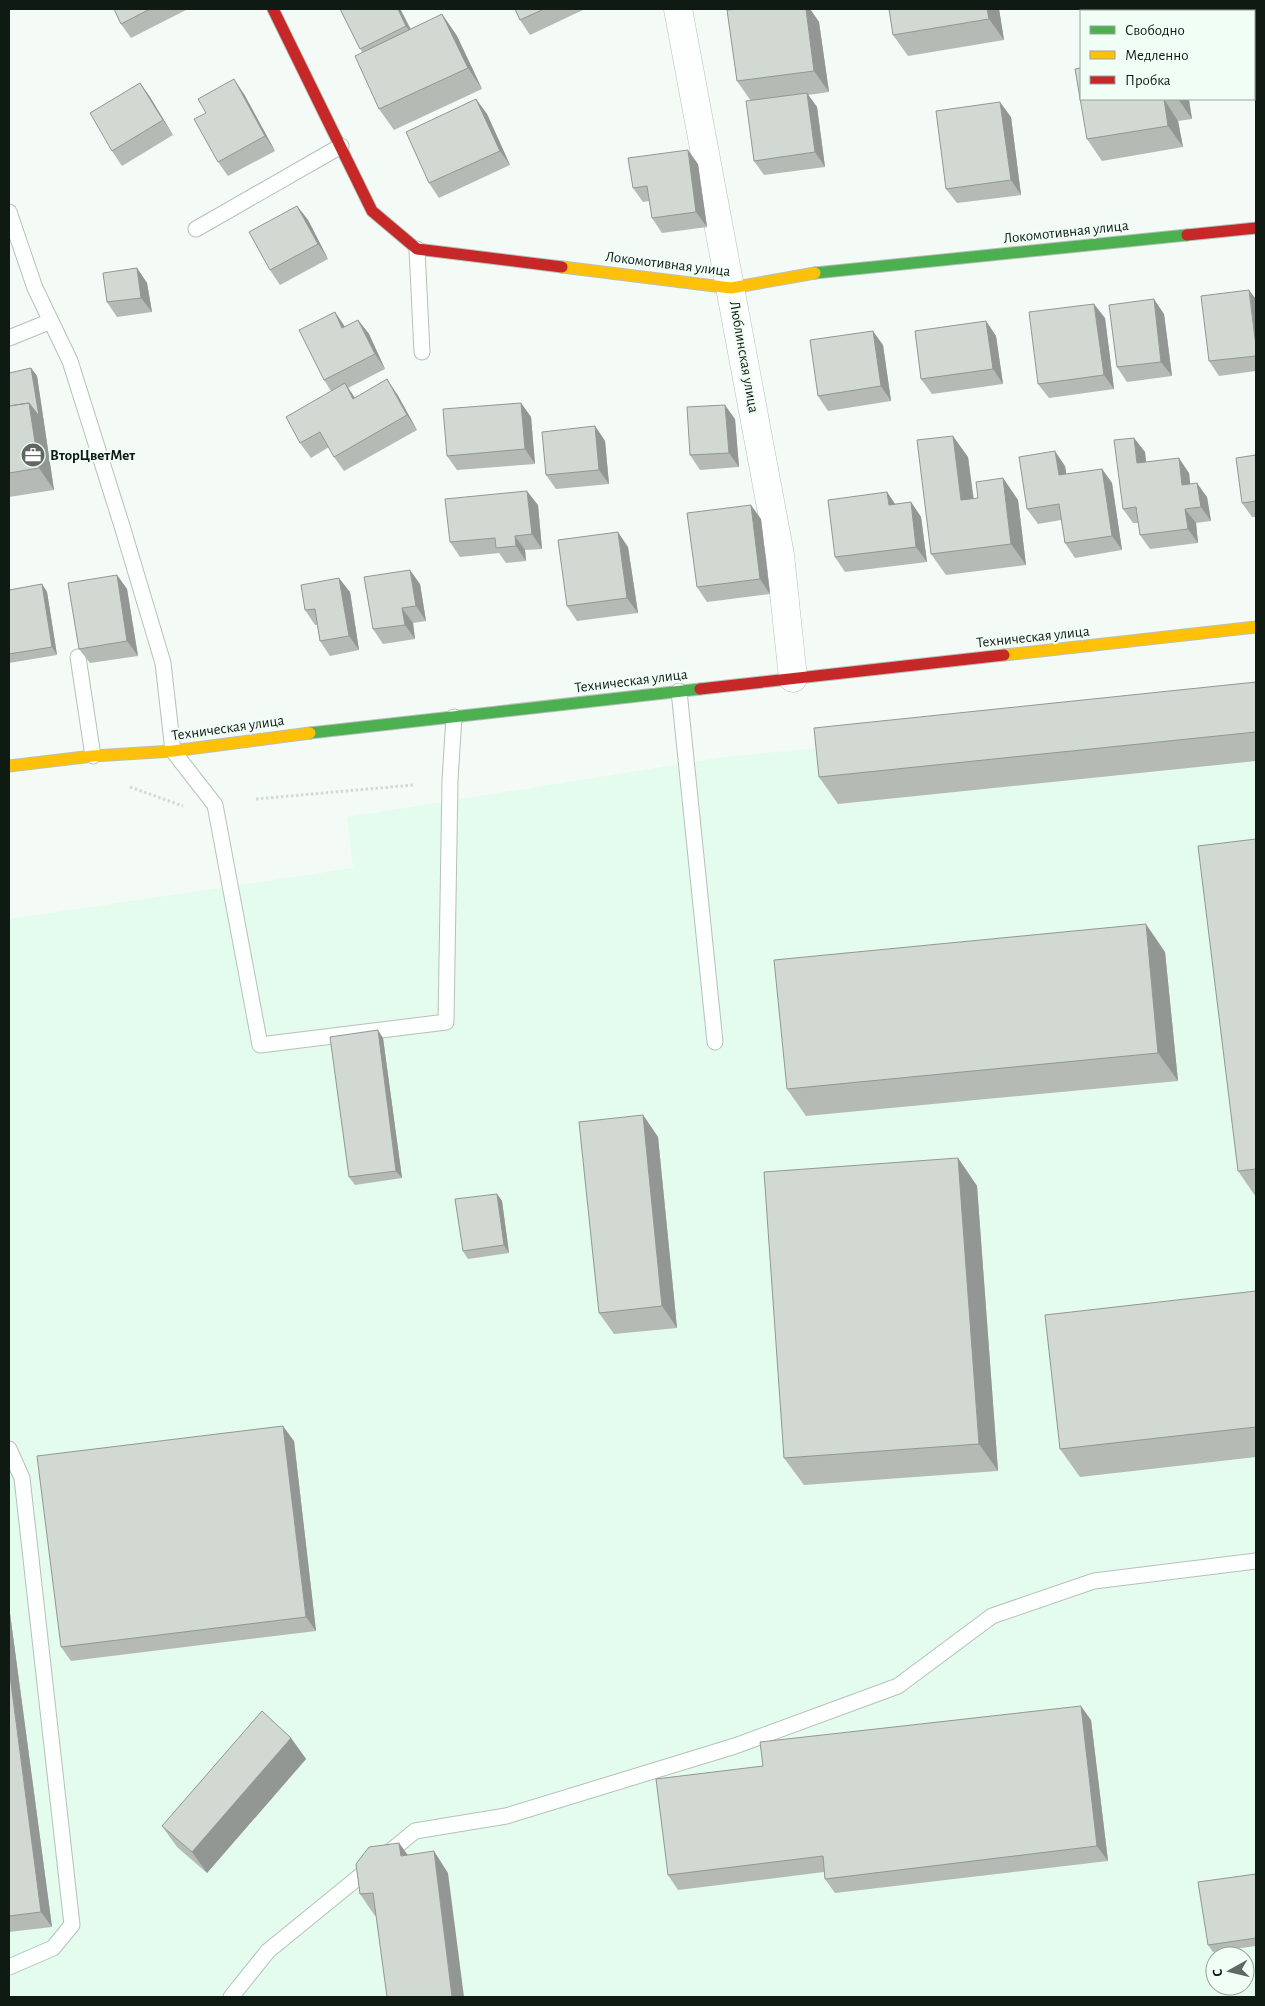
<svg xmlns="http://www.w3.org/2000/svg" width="1265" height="2006" font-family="'Alegreya Sans',sans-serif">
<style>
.built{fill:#e3fced;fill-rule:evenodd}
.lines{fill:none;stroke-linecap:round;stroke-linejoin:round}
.lane-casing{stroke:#b7c0ba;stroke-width:17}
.street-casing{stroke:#b7c0ba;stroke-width:29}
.fast-casing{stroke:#b7c0ba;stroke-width:13}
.slow-casing{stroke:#b7c0ba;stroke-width:13}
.jam-casing{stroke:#b7c0ba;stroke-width:13}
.path{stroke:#d6d8d7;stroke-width:3;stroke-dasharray:2.5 2.5;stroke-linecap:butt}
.lane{stroke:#fdfefe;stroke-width:15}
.street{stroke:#fdfefe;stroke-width:28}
.fast{stroke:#4caf50;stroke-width:11}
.slow{stroke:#ffc107;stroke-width:11}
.jam{stroke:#c62828;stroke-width:11}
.wall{fill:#b5bab5}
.shaded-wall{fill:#939793}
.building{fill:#d2d8d2;stroke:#939793}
.labels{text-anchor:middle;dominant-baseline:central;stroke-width:4.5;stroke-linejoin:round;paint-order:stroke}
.street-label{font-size:15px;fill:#0f1a13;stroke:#f1fef6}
.poi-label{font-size:15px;font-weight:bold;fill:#0f1a13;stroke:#f1fef6;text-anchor:start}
</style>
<rect width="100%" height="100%" fill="#f4fbf7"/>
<path class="built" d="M 1256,706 L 1256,1997 L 9,1997 L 9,919 L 353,868 L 347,817 L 724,757 ZM 1215,1956 L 1245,1956 L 1245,1986 L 1215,1986 Z"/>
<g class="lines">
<defs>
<path id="lane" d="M 9,212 L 35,288 L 70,361 L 122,526 L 163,663 L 173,751 L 215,805 L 260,1045 L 446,1022 L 450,780 L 454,717
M 196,229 L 341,146
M 417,249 L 422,352
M 9,338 L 51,321
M 78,657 L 93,756
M 679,691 L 715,1042
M 9,1449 L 22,1478 L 72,1925 L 53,1948 L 9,1967
M 231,1997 L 268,1951 L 415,1831 L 506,1816 L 735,1746 L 898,1686 L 992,1616 L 1094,1581 L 1256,1561"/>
<path id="street" d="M 678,9 L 780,555 L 793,678"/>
<path id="fast" d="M 815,273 L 1187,235
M 310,733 L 700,689"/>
<path id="slow" d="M 562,267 L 731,288 L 815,273
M 1004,655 L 1256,627
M 9,766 L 93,756 L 173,751 L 310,733"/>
<path id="jam" d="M 273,9 L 372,211 L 417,249 L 562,267
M 1187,235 L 1256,228
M 700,689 L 1004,655"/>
</defs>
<use href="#lane" class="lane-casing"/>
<use href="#street" class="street-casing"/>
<use href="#fast" class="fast-casing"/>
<use href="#slow" class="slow-casing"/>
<use href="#jam" class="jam-casing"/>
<path class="path" d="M 130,787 L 183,806
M 256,799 L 413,785"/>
<use href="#lane" class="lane"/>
<use href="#street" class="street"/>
<use href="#fast" class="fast"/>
<use href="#slow" class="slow"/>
<use href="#jam" class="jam"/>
</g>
<path class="wall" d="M 114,9 L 185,9 L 186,10 L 131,38 L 121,24 Z
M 340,9 L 404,9 L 401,10 L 411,29 L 442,14 L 457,36 L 482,89 L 394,130 L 379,109 L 362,52 Z
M 515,9 L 585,9 L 530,35 L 520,20 Z
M 740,9 L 810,9 L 819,22 L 829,92 L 808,95 L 817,107 L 825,167 L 764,175 L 754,161 L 751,101 L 737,81 Z
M 889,9 L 999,9 L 1004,40 L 908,56 L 893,35 Z
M 140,83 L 150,97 L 173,135 L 122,166 L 112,151 Z
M 244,94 L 275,151 L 228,176 L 218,162 L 206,113 Z
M 476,99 L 487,114 L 510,165 L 439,198 L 429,183 Z
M 1081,99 L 1188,99 L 1189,100 L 1192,119 L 1178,121 L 1183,147 L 1102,161 L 1087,139 Z
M 1011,117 L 1021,195 L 957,203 L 946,189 Z
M 698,164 L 707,227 L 662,233 L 652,218 L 649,201 L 643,202 L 633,188 Z
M 297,206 L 308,220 L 328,259 L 280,285 L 270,270 Z
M 137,268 L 147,283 L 152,312 L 117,317 L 107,302 Z
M 1256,299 L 1256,371 L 1219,376 L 1209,361 Z
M 335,312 L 345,327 L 358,320 L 369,334 L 385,369 L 348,388 L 355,398 L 397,394 L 417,430 L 344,471 L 334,457 L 329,447 L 311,458 L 300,443 L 331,391 L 324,380 Z
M 1164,314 L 1172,376 L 1127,382 L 1117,367 Z
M 1105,318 L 1114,389 L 1049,398 L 1038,384 Z
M 986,321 L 996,336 L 1003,384 L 932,394 L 921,379 Z
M 883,345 L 891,401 L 828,411 L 818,396 Z
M 31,368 L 37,376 L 54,490 L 9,497 L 9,373 Z
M 521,403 L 531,417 L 535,464 L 457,470 L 447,456 Z
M 735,419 L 739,467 L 700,470 L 690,455 Z
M 595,426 L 605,441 L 609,484 L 556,489 L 546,475 Z
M 1134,438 L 1145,452 L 1146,462 L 1189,473 L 1190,484 L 1207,497 L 1211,521 L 1196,523 L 1198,543 L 1150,549 L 1140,535 L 1138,523 L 1133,523 L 1123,509 Z
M 1256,455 L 1256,517 L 1252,517 L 1242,503 Z
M 968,457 L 974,499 L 978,498 L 1003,478 L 1018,500 L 1026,565 L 946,575 L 931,554 Z
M 1065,466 L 1066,474 L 1102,469 L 1112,483 L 1122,550 L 1075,558 L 1065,543 L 1061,520 L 1038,524 L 1027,509 Z
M 887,492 L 895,504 L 911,502 L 921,517 L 927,562 L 845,572 L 835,557 Z
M 538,505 L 542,549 L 525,550 L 526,561 L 506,563 L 499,553 L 460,557 L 450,542 Z
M 761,519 L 770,594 L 707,602 L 697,587 Z
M 628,547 L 638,613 L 577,621 L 567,606 Z
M 117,575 L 127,589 L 138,656 L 90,663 L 79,649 Z
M 42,584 L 47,592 L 57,655 L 9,663 L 9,590 Z
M 420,584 L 426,621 L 413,623 L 415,639 L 383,644 L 373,629 Z
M 350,592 L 359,650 L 330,656 L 320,641 L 317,625 L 315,625 L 305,610 Z
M 1256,682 L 1256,761 L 838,804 L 819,777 Z
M 1256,839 L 1256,1197 L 1238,1171 Z
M 1165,952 L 1178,1081 L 806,1116 L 787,1089 Z
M 383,1038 L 402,1178 L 355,1185 L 349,1177 Z
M 643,1115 L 658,1137 L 677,1328 L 614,1334 L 599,1313 Z
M 958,1158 L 977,1186 L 998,1471 L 804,1485 L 784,1458 Z
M 497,1194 L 502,1201 L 509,1253 L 468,1259 L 463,1251 Z
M 1256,1291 L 1256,1457 L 1080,1477 L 1060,1449 Z
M 294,1441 L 316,1631 L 71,1661 L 61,1647 Z
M 9,1606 L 52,1927 L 9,1932 Z
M 1091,1720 L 1108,1861 L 835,1893 L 825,1879 L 824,1872 L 678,1890 L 668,1875 Z
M 291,1738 L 306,1759 L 207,1873 L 177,1847 L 162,1826 Z
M 399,1843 L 408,1855 L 448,1873 L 375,1916 L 360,1894 Z
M 1256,1874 L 1256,1946 L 1213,1952 L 1208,1945 Z"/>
<path class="shaded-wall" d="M 398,9 L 400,9 L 416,41 L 406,26 Z
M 806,9 L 810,9 L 819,22 L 829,92 L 814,71 Z
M 987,9 L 999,9 L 1004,40 L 989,19 Z
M 442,14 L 457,36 L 482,89 L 468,68 Z
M 234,79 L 244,94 L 275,151 L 265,136 Z
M 140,83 L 150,97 L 173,135 L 163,120 Z
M 807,93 L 817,107 L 825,167 L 815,152 Z
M 476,99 L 487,114 L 510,165 L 500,151 Z
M 1164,99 L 1178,121 L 1183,147 L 1168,126 Z
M 1178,99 L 1188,99 L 1189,100 L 1192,119 Z
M 1000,102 L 1011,117 L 1021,195 L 1011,180 Z
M 688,150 L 698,164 L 707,227 L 696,212 Z
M 297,206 L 308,220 L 328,259 L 318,244 Z
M 137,268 L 147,283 L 152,312 L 141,298 Z
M 1249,290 L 1256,299 L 1256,346 Z
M 1154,299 L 1164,314 L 1172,376 L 1161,362 Z
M 1094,304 L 1105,318 L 1114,389 L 1104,375 Z
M 335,312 L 345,327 L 342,328 Z
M 358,320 L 369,334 L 385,369 L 375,354 Z
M 986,321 L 996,336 L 1003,384 L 993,369 Z
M 873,331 L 883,345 L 891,401 L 881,386 Z
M 31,368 L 37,376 L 54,490 L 39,468 L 29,403 Z
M 387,379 L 397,394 L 417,430 L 407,415 Z
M 345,383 L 355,398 L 353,399 Z
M 521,403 L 531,417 L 535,464 L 525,449 Z
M 725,405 L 735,419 L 739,467 L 729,453 Z
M 595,426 L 605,441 L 609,484 L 599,470 Z
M 953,436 L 968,457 L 976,522 L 961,500 Z
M 1134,438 L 1145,452 L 1148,478 L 1137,463 Z
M 1055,451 L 1065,466 L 1069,490 L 1059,475 Z
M 1179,458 L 1189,473 L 1192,499 L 1182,485 Z
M 1102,469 L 1112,483 L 1122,550 L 1112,536 Z
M 1003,478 L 1018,500 L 1026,565 L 1011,544 Z
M 1197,483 L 1207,497 L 1211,521 L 1201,507 Z
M 527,491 L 538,505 L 542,549 L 532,534 Z
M 887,492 L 897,507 L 889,505 Z
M 911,502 L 921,517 L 927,562 L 916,547 Z
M 751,505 L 761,519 L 770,594 L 760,579 Z
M 1185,509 L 1196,523 L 1198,543 L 1188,529 Z
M 618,532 L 628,547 L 638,613 L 627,598 Z
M 515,536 L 525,550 L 526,561 L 516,546 Z
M 410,570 L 420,584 L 426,621 L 416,606 Z
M 117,575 L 127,589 L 138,656 L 127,641 Z
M 339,578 L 350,592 L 359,650 L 349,636 Z
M 42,584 L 47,592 L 57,655 L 52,647 Z
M 402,608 L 413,623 L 415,639 L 405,625 Z
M 1146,924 L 1165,952 L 1178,1081 L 1158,1053 Z
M 378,1030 L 383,1038 L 402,1178 L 396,1171 Z
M 643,1115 L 658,1137 L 677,1328 L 662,1306 Z
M 958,1158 L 977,1186 L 998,1471 L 979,1444 Z
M 497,1194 L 502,1201 L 509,1253 L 504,1245 Z
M 283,1426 L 294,1441 L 316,1631 L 306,1617 Z
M 9,1606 L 52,1927 L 41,1912 L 9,1668 Z
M 1081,1706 L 1091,1720 L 1108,1861 L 1097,1846 Z
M 291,1738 L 306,1759 L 207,1873 L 192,1852 Z
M 399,1843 L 414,1864 L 401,1856 Z
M 434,1851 L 448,1873 L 464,1997 L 452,1997 Z"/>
<path class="building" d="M 114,9 L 150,9 L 121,24 Z
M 340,9 L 398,9 L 406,26 L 360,49 Z
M 515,9 L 544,9 L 520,20 Z
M 740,9 L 806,9 L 814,71 L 737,81 L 727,10 Z
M 889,9 L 987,9 L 989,19 L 893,35 Z
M 442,14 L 468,68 L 379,109 L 355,56 Z
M 1081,68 L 1081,99 L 1168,99 L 1164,99 L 1168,126 L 1087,139 L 1075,69 Z
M 234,79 L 265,136 L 218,162 L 194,119 L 206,113 L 198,99 Z
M 140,83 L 163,120 L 112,151 L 90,113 Z
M 807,93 L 815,152 L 754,161 L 746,101 Z
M 476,99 L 500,151 L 429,183 L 406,132 Z
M 1000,102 L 1011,180 L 946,189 L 936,111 Z
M 688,150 L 696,212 L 652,218 L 647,186 L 633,188 L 628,158 Z
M 297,206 L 318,244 L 270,270 L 249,232 Z
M 137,268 L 141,298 L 107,302 L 103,273 Z
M 1249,290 L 1256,346 L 1256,356 L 1209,361 L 1201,296 Z
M 1154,299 L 1161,362 L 1117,367 L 1109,305 Z
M 1094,304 L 1104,375 L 1038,384 L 1029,312 Z
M 335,312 L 342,328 L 358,320 L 375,354 L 324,380 L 299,330 Z
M 986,321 L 993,369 L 921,379 L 915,331 Z
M 873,331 L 881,386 L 818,396 L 810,340 Z
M 31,368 L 39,416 L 29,403 L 9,406 L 9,373 Z
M 387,379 L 407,415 L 334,457 L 320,432 L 300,443 L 286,417 L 345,383 L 353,399 Z
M 29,403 L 39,468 L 9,473 L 9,406 Z
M 521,403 L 525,449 L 447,456 L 443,409 Z
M 725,405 L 729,453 L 690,455 L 687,407 Z
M 595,426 L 599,470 L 546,475 L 542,432 Z
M 953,436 L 961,500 L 978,498 L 976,482 L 1003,478 L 1011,544 L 931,554 L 917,440 Z
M 1134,438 L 1137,463 L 1179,458 L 1182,485 L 1197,483 L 1201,507 L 1185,509 L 1188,529 L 1140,535 L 1136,507 L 1123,509 L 1114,440 Z
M 1055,451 L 1059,475 L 1102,469 L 1112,536 L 1065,543 L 1059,504 L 1027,509 L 1019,457 Z
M 1256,455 L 1256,501 L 1242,503 L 1236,458 Z
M 527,491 L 532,534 L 515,536 L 516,546 L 496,548 L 495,538 L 450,542 L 445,499 Z
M 887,492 L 889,505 L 911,502 L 916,547 L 835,557 L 828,500 Z
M 751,505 L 760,579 L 697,587 L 687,513 Z
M 618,532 L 627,598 L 567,606 L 558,540 Z
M 410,570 L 416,606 L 402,608 L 405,625 L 373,629 L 364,577 Z
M 117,575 L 127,641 L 79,649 L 68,583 Z
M 339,578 L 349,636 L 320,641 L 315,609 L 305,610 L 301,585 Z
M 42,584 L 52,647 L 9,654 L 9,590 Z
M 1256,682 L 1256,732 L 819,777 L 814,728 Z
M 1256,839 L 1256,1169 L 1238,1171 L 1198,846 Z
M 1146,924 L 1158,1053 L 787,1089 L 774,960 Z
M 378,1030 L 396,1171 L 349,1177 L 330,1037 Z
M 643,1115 L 662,1306 L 599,1313 L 579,1122 Z
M 958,1158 L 979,1444 L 784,1458 L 764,1172 Z
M 497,1194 L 504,1245 L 463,1251 L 455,1199 Z
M 1256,1291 L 1256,1427 L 1060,1449 L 1045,1315 Z
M 283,1426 L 306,1617 L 61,1647 L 37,1456 Z
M 9,1668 L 41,1912 L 9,1916 Z
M 1081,1706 L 1097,1846 L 825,1879 L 823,1856 L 668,1875 L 656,1779 L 763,1766 L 760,1742 Z
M 262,1711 L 291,1738 L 192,1852 L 162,1826 Z
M 399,1843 L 401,1856 L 434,1851 L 452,1997 L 387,1997 L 373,1893 L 360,1894 L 356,1864 L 369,1847 Z
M 1256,1874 L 1256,1938 L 1208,1945 L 1198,1882 Z"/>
<defs>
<symbol id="office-disc" viewBox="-11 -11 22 22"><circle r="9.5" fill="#5f6963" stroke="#f1fef6"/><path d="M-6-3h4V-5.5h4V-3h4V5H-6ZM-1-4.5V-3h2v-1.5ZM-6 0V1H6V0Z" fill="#fff"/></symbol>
</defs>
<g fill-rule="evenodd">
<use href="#office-disc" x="19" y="441" width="28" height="28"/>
</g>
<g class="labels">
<g class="street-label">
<text transform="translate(1066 232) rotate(-6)">Локомотивная улица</text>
<text transform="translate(668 264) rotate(7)">Локомотивная улица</text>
<text transform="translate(744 357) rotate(80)">Люблинская улица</text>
<text transform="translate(1033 637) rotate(-6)">Техническая улица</text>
<text transform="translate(631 681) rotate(-7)">Техническая улица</text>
<text transform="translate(228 728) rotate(-8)">Техническая улица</text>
</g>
<g class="poi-label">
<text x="50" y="455">ВторЦветМет</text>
</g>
</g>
<rect width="1265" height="2006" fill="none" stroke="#0f1a13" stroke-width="20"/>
<rect x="1080" y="10" width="175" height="90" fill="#f1fef6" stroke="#97a39b"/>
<rect x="1090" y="26" width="25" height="8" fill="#4caf50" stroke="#97a39b"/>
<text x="1125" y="35" font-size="15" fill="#0f1a13">Свободно</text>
<rect x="1090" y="51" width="25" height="8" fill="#ffc107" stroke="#97a39b"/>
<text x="1125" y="60" font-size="15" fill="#0f1a13">Медленно</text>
<rect x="1090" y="76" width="25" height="8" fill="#c62828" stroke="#97a39b"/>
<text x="1125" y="85" font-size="15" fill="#0f1a13">Пробка</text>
<g transform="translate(1230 1971) rotate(262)"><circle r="24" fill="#f1fef6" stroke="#97a39b"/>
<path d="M0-4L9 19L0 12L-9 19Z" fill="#5f6963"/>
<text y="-8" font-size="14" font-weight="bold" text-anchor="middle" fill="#0f1a13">С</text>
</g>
</svg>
